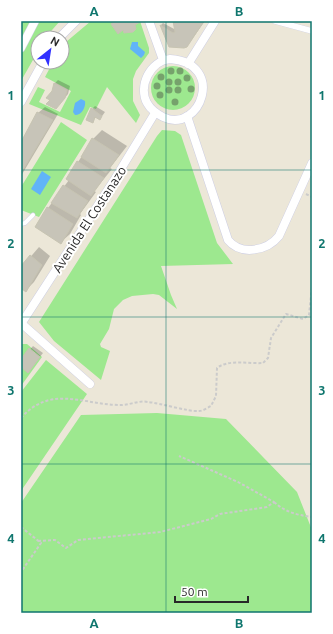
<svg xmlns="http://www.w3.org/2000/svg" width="333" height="634" font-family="Ubuntu,sans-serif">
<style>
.green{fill:#9de88f}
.water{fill:#61b4f8}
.shadow{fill:#0003}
.building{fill:#c7c4b8;stroke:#c7c4b2}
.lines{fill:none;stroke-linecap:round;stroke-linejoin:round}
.service-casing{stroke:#cdcee3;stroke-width:5}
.pedestrian-casing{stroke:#cdcee3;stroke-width:6}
.minor-casing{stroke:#cdcee3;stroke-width:9}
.path{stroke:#cbcbcb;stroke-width:2;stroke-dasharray:3 2;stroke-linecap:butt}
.service{stroke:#fff;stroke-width:4}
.pedestrian{stroke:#fff;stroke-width:5.5}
.minor{stroke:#fff;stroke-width:8}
.tree{fill:#76a26c}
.grid{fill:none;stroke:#0f766e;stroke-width:1;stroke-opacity:0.55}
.labels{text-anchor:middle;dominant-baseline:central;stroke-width:4;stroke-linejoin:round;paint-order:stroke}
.street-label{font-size:13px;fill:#282828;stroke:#fff}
.neatline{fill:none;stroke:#0f766e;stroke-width:1.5}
.grid-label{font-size:13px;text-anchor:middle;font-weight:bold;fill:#0f766e}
</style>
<rect width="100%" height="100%" fill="#ece7d8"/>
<path class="green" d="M 21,21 L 60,21 L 45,38 L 38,38 L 38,51 L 21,81 Z
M 91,21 L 140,21 L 149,48 L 149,53 L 136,71 L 133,79 L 133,101 L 140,115 L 136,123 L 107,87 L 96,109 L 90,107 L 81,125 L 29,104 L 38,87 L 45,90 L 39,102 L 60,112 L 71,91 L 45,77 L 53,62 L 62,62 L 62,50 L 66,42 Z
M151 88a22 22 0 1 1 44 0a22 22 0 1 1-44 0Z
M 61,122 L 87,140 L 39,217 L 21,210 L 21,187 Z
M 162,130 L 175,131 L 181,135 L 217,243 L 233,264 L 161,266 L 171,295 L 177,309 L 159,295 L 153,294 L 132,296 L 123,300 L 114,309 L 109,329 L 100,344 L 101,347 L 110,351 L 101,380 L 54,341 L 39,322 L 157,136 Z
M 21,344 L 27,344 L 42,357 L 21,386 Z
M 46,360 L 87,394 L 21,491 L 21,392 Z
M 157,413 L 226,419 L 297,492 L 312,530 L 312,613 L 21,613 L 21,503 L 81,415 Z"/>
<path class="water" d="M 132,42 L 138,42 L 138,46 L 145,52 L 144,55 L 141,58 L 130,49 Z
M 81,99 L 85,101 C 86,107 82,115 75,115 L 73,112 L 75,103 Z
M 42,171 L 51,177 L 40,195 L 31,189 Z"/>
<path class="shadow" d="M 174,21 L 205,21 L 187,46 L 169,46 L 161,25 L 163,23 L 176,30 Z
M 58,80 L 70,86 L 68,94 L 59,105 L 51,99 L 55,83 Z
M 95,106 L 105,112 L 100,119 L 96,117 L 92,122 L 92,109 Z
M 45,107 L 58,114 L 21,176 L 21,143 L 38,113 Z
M 102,130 L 127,146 L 110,168 L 112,169 L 94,191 L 96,192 L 80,214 L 81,215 L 70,234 L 61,242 L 48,208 L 69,180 L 67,179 L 93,139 Z
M 39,247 L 50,256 L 34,282 L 25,291 L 23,289 L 21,292 L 21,268 Z
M 33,346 L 43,353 L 31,368 L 21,366 L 21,360 Z"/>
<path class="building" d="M 115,21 L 140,21 L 140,22 L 135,25 L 136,29 L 133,32 L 124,33 L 123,30 L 118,34 L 111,24 Z
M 204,21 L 187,47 L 184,48 L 169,47 L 160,25 L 173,33 L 175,32 L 173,21 Z
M 54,83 L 67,90 L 65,98 L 56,109 L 46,104 L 50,100 L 46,98 L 52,91 Z
M 91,108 L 102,116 L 100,120 L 95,117 L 93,123 L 86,120 Z
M 37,112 L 53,120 L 21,173 L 21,142 Z
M 92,138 L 119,155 L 106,173 L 81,157 Z
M 77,161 L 104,178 L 91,196 L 66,179 Z
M 63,185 L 88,201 L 77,218 L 51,203 Z
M 47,207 L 73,224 L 61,244 L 35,227 Z
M 30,255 L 42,265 L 26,292 L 22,289 L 21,291 L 21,266 Z
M 29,348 L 40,357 L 28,373 L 21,367 L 21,359 Z"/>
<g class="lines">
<defs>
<path id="service" d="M 21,224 L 25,223 L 33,215"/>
<path id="pedestrian" d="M 275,21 L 312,31"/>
<path id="minor" d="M 149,21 L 163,60
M 59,38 L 76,21
M 21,48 L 35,21
M 170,59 C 227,63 200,135 163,117 C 157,114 151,110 147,103 C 138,86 150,61 170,59 Z
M 188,64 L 215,21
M 21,102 L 43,62
M 187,116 L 228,240 C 241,256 267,251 279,236 L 312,163
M 21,323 L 90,384
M 21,324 L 113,182 L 155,113"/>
</defs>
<use href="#service" class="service-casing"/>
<use href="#pedestrian" class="pedestrian-casing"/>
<use href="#minor" class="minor-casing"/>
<path class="path" d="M 306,194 L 312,197
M 21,418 C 50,385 82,404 118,405 C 128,406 138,400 148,402 C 160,403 189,412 199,411 C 203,411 207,408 211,406 L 216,396 L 217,368 C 228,359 249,364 263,363 L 268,358 L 271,338 L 286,314 L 303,319 L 309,315 L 312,286
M 274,502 C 285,512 297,515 312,517
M 21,527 L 41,543 L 21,572
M 38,541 L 55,540 L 66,548 L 78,540 L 160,532 L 211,519 L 220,514 L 267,507 L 274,502 L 238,482 L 179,456"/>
<use href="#service" class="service"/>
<use href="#pedestrian" class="pedestrian"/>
<use href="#minor" class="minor"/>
</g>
<g class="tree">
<circle cx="171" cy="71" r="3.5"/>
<circle cx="180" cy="71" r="3.5"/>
<circle cx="161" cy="77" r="3.5"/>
<circle cx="187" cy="78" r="3.5"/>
<circle cx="169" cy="82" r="3.5"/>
<circle cx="178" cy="82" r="3.5"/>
<circle cx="157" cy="86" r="3.5"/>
<circle cx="191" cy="89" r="3.5"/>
<circle cx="169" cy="90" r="3.5"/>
<circle cx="178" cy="90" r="3.5"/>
<circle cx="160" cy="95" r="3.5"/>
<circle cx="175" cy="102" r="3.5"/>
</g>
<path class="grid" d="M 166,21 L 166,613M 21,170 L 312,170M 21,317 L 312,317M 21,464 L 312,464"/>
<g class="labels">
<g class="street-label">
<text transform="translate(89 219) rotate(-57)">Avenida El Costanazo</text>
</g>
</g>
<rect width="333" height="634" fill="none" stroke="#ffffff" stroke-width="44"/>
<g transform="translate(50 50) rotate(30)"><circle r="19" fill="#ffffff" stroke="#a9a9a9"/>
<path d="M0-3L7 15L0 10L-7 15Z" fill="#3232ff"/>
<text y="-6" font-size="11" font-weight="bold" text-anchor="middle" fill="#282828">N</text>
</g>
<path d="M175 596v6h73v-6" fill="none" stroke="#282828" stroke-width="2"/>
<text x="181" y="596" font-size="12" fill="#282828" stroke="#ffffff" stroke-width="3" paint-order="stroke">50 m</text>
<rect x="22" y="22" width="289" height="590" class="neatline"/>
<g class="grid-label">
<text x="94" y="16">A</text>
<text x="239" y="16">B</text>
<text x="11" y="100">1</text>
<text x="322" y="100">1</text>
<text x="11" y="248">2</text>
<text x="322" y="248">2</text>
<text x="11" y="395">3</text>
<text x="322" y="395">3</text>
<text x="11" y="543">4</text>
<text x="322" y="543">4</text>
<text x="94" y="628">A</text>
<text x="239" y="628">B</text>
</g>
</svg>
